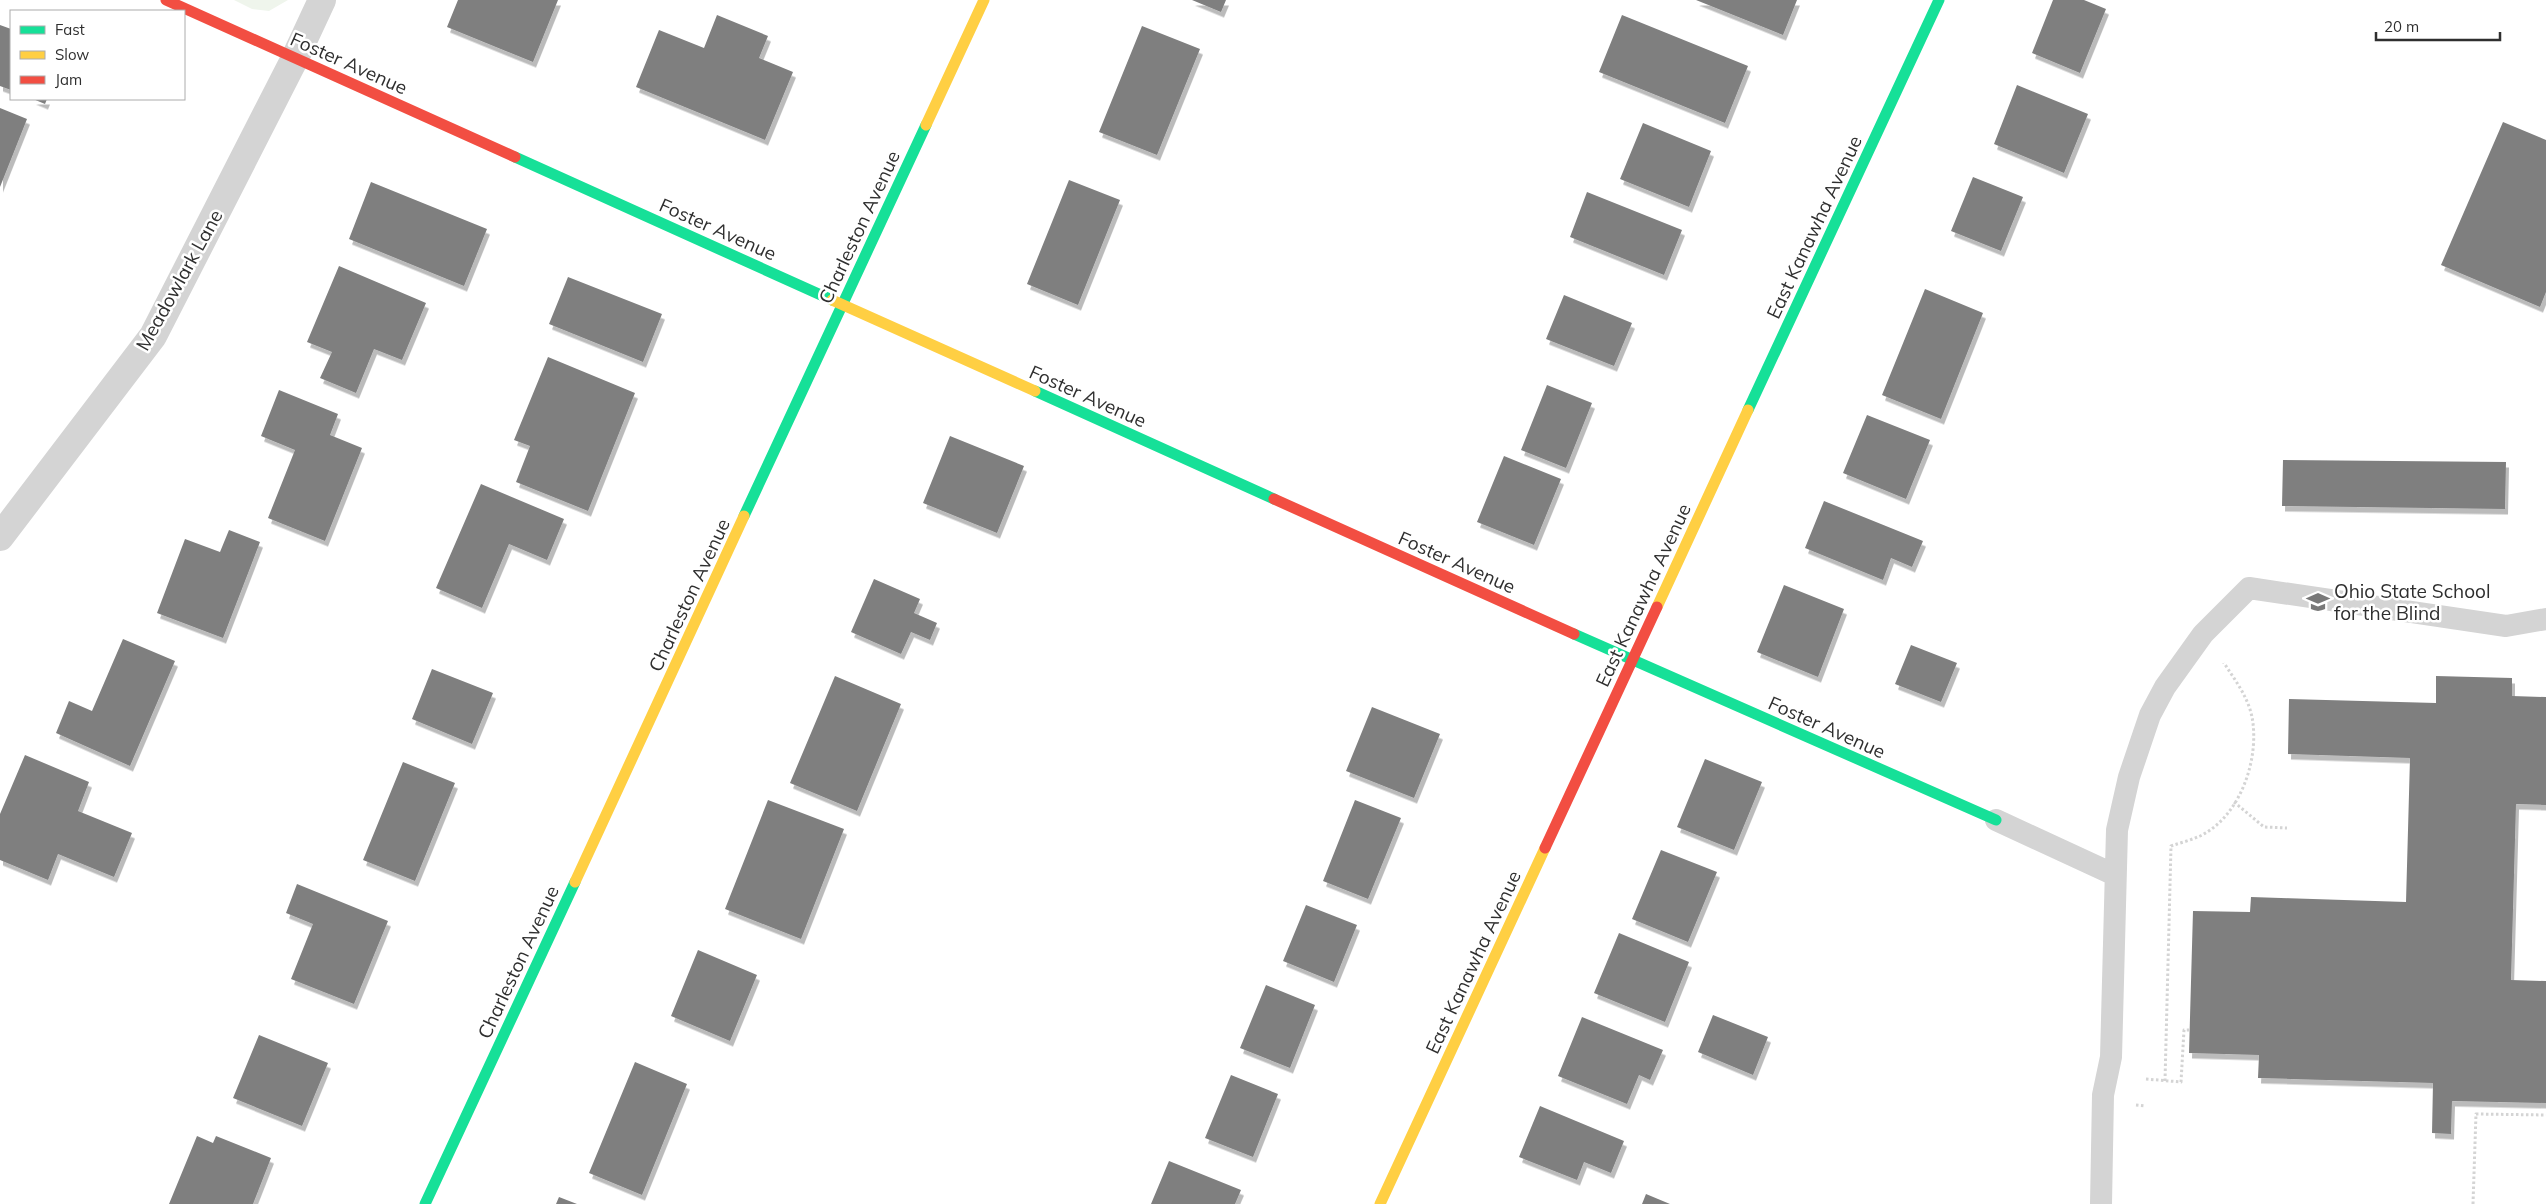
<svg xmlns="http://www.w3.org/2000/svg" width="2546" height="1204" font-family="Mulish,sans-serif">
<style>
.green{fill:#eff5ec}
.building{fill:#7f7f7f;filter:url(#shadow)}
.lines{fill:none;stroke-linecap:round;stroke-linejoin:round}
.path{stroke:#d4d4d4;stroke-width:3;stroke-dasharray:2.5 2.5;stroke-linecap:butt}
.lane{stroke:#d4d4d4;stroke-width:22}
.street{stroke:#d4d4d4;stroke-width:28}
.fast{stroke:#16e098;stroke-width:11}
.slow{stroke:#ffcf43;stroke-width:11}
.jam{stroke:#f24e42;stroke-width:11}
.labels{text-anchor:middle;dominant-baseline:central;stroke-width:5;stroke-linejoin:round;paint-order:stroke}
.street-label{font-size:19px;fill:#2f2f2f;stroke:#fff}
.poi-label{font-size:19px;fill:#2f2f2f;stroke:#fff;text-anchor:start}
</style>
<defs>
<filter id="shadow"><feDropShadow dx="3" dy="5.5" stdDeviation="0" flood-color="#0004"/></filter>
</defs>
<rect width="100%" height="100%" fill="#fff"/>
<path class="green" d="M 234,0 L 288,0 L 269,11 L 252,9 Z"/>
<path class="building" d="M 458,0 L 558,0 L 533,62 L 447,27 Z
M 1192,0 L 1226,0 L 1221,12 Z
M 1696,0 L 1797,0 L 1783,35 Z
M 2053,0 L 2084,0 L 2106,9 L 2080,73 L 2032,53 Z
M 717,15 L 768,36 L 759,58 L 793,72 L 765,140 L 636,87 L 659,30 L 704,48 Z
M 1622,15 L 1748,66 L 1725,123 L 1599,72 Z
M 0,25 L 11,29 L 11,90 L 0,86 Z
M 1142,26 L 1200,49 L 1157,155 L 1099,132 Z
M 2017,85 L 2088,114 L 2064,173 L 1994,144 Z
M 33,99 L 47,99 L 45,104 Z
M 0,108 L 27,119 L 0,187 Z
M 2503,122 L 2546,140 L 2546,292 L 2540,307 L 2441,265 Z
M 1643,123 L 1711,151 L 1689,207 L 1620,179 Z
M 1973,177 L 2023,197 L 2001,251 L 1951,231 Z
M 1069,180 L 1120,200 L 1078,305 L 1027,284 Z
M 371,182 L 487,229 L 464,286 L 349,239 Z
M 1587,192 L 1682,230 L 1664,275 L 1570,237 Z
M 339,266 L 426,303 L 402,360 L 374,349 L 356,393 L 320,378 L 332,352 L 307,342 Z
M 568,277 L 662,314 L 643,362 L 549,324 Z
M 1925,289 L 1983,313 L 1941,419 L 1882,395 Z
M 1564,295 L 1632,323 L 1614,366 L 1546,339 Z
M 548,357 L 635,393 L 588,511 L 516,482 L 530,446 L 514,440 Z
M 1547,385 L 1592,403 L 1566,468 L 1521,450 Z
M 279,390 L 338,414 L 330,435 L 362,448 L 325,541 L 268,518 L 295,450 L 261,436 Z
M 1867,415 L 1930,440 L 1906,499 L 1843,473 Z
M 950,436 L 1024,466 L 997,533 L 923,503 Z
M 1504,456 L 1561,479 L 1534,545 L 1477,522 Z
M 2283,460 L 2506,462 L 2505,509 L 2282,506 Z
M 481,484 L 564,519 L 547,560 L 509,544 L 482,608 L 436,588 Z
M 1824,501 L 1923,541 L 1912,567 L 1891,558 L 1883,580 L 1805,548 Z
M 229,530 L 260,542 L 223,638 L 157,613 L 185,539 L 220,552 Z
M 874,579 L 920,599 L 914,613 L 937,623 L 930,640 L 911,632 L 901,654 L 851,632 Z
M 1784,585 L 1844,609 L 1818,677 L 1757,652 Z
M 123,639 L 175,661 L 130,766 L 56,733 L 69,701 L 92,711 Z
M 1911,645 L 1957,663 L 1941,702 L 1895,684 Z
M 432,669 L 493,693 L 472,744 L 412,719 Z
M 835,676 L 901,704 L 857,811 L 790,783 Z
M 2436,676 L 2512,678 L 2512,696 L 2546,697 L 2546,805 L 2516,804 L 2511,980 L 2546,981 L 2546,1103 L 2452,1101 L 2451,1134 L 2432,1133 L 2433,1083 L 2258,1078 L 2259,1055 L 2189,1053 L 2193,911 L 2250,912 L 2251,897 L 2406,902 L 2410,758 L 2288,754 L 2289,699 L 2436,703 Z
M 1372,707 L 1440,734 L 1414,798 L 1346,771 Z
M 25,755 L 89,782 L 78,811 L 132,833 L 114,877 L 58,854 L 48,880 L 0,860 L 0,814 Z
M 1705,759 L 1762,782 L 1734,850 L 1677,827 Z
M 403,762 L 455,783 L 415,881 L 363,860 Z
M 768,800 L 844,829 L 801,939 L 725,909 Z
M 1355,800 L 1401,818 L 1368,899 L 1323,881 Z
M 1661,850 L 1717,872 L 1688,942 L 1632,919 Z
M 297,884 L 388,921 L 354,1004 L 291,979 L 313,924 L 286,913 Z
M 1306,905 L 1357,925 L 1334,982 L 1283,961 Z
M 1619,933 L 1689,962 L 1665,1022 L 1594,993 Z
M 698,950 L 757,975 L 730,1041 L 671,1016 Z
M 1266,985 L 1315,1005 L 1290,1068 L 1240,1048 Z
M 1713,1015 L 1768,1037 L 1753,1075 L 1698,1052 Z
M 1582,1017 L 1663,1050 L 1650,1080 L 1639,1075 L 1627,1104 L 1558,1076 Z
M 259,1035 L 328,1063 L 302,1126 L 233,1098 Z
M 635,1062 L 687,1084 L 642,1195 L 589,1173 Z
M 1231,1075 L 1278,1094 L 1253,1157 L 1205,1138 Z
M 1540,1106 L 1624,1141 L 1611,1173 L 1584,1162 L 1577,1180 L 1519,1157 Z
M 197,1136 L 213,1143 L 216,1136 L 271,1158 L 253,1204 L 169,1204 Z
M 1169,1161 L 1241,1190 L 1235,1204 L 1151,1204 Z
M 1646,1194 L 1670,1204 L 1642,1204 Z
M 559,1197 L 577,1204 L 556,1204 Z"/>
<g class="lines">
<path class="path" d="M 2234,802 L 2264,827 L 2287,828
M 2146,1079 L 2181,1082 L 2184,1030 L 2189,1030
M 2165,1081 L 2171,846 C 2180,843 2191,840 2200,836 C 2240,817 2260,759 2252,717 C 2248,697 2235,680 2224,663
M 2136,1105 L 2145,1106
M 2473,1204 L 2476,1114 L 2546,1115"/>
<path class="lane" d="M 1996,820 L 2115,875
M 2101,1204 L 2103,1095 L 2111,1057 L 2117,830 L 2129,777 L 2150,715 L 2165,687 L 2203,634 L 2249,588 L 2506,626 L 2546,619"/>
<path class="street" d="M 0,537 L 153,336 L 295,58 L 322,0"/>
<path class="fast" d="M 515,157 L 832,300
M 1035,391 L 1274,499
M 1748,410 L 1939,0
M 744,516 L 926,125
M 1574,634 L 1996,820
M 425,1204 L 575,882"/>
<path class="slow" d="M 926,125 L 984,0
M 832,300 L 1035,391
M 1657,607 L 1748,410
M 575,882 L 744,516
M 1380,1204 L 1545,848"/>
<path class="jam" d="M 166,0 L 515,157
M 1274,499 L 1574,634
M 1545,848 L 1657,607"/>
</g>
<defs>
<symbol id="school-bare" viewBox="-9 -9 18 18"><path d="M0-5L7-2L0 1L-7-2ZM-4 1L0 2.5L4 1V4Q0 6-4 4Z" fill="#787878" stroke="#fff" stroke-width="2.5" paint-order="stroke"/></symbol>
</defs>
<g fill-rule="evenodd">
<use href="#school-bare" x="2302" y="586" width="32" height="32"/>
</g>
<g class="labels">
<g class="street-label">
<text transform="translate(349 63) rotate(24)">Foster Avenue</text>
<text transform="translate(859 227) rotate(-65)">Charleston Avenue</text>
<text transform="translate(1814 227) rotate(-65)">East Kanawha Avenue</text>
<text transform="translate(718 229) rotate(24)">Foster Avenue</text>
<text transform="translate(179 280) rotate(-61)">Meadowlark Lane</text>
<text transform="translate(1088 396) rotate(24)">Foster Avenue</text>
<text transform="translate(1457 562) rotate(24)">Foster Avenue</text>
<text transform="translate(689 595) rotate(-65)">Charleston Avenue</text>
<text transform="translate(1643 595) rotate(-65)">East Kanawha Avenue</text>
<text transform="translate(1827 727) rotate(24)">Foster Avenue</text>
<text transform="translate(518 962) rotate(-65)">Charleston Avenue</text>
<text transform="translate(1473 962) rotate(-65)">East Kanawha Avenue</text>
</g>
<g class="poi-label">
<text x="2334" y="591">Ohio State School<tspan x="2334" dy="22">for the Blind</tspan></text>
</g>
</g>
<rect x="10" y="10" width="175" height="90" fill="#ffffff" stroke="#acacac"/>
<rect x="20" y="26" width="25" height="8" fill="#16e098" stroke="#acacac"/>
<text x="55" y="35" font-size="15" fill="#2f2f2f">Fast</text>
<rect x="20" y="51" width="25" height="8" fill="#ffcf43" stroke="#acacac"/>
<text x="55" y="60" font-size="15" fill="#2f2f2f">Slow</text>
<rect x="20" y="76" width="25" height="8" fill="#f24e42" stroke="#acacac"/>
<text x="55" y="85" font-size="15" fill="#2f2f2f">Jam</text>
<path d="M2376 32v8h124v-8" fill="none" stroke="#2f2f2f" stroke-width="2.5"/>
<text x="2384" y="32" font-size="15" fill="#2f2f2f" stroke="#ffffff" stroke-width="4" paint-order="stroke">20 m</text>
</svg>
